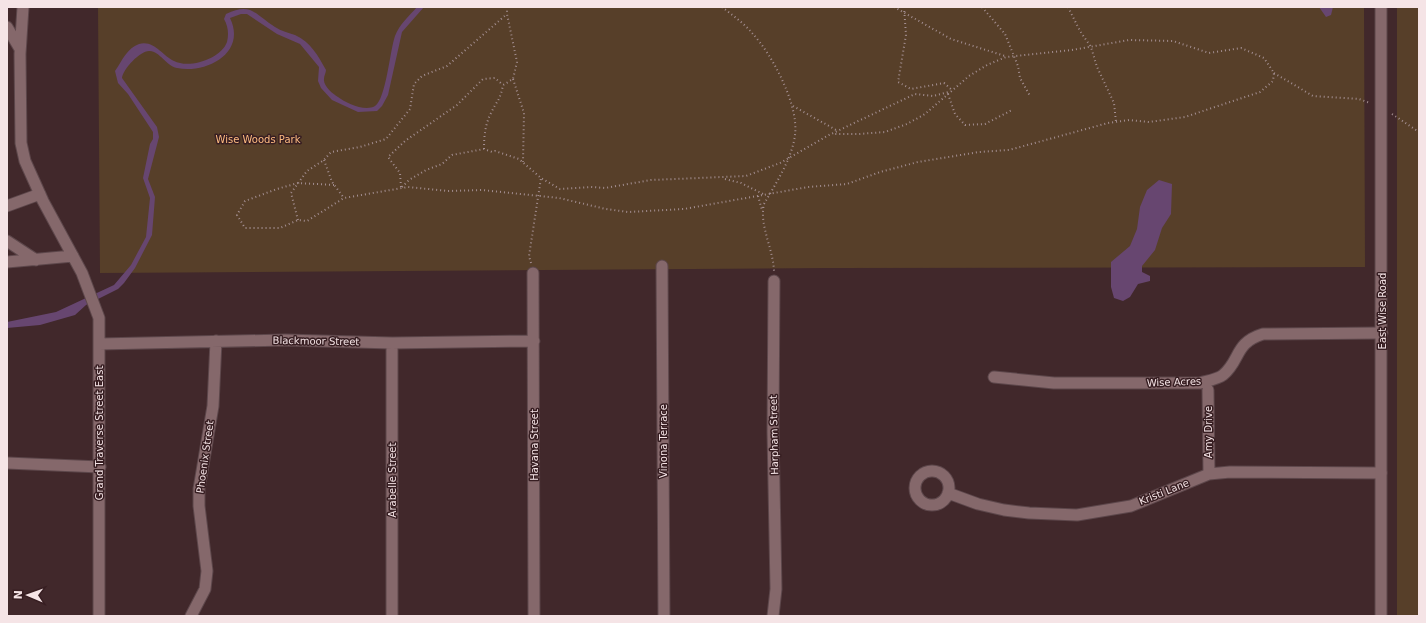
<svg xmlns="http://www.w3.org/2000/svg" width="1426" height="623" font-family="'DejaVu Sans',sans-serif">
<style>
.green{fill:#573f29}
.water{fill:#674670}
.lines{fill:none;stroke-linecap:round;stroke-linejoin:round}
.minor-casing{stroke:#5d474b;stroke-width:13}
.tertiary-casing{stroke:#5d474b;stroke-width:13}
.path{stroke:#a38e90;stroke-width:2;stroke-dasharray:1 3;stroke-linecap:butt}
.minor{stroke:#85686b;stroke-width:11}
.tertiary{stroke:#85686b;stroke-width:11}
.labels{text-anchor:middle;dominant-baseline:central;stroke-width:3;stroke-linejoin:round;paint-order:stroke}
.park-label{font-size:10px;fill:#fdbb80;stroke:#371e22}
.street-label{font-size:10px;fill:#f5e4e6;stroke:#371e22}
</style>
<rect width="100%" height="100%" fill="#41282b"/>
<path class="green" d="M 98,7 L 1364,7 L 1365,267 L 827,268 L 100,273 Z
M 1397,7 L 1419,7 L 1419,616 L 1397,616 Z"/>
<path class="water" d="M 417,7 L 424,7 L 402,32 L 388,95 L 382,106 L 377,111 L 358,112 L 332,100 L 321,88 L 318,81 L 319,67 L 300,44 L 277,34 L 247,14 L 241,14 L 230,18 C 247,53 206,74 177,68 C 166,66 159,50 149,51 C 140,51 123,69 122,78 L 157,127 L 159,137 L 148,179 L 155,197 L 152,235 L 135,268 L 124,283 L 118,289 L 86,305 L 75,315 L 40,325 L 7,328 L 7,322 L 56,312 L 114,285 L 131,265 L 146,237 L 150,198 L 143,178 L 150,144 L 153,139 L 153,132 L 128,94 L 118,83 L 115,71 C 122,61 127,48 139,44 C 155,40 162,56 174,61 C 189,69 221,59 227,42 C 229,34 228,26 224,19 L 226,14 C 251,2 255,14 275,27 C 281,31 289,33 295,35 C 311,42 318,56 326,70 C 326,73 324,75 324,79 C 323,86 333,94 338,97 C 346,103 365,112 375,106 C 386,99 390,50 395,36 C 399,25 409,16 417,7 Z
M 1319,7 L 1333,7 L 1331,15 L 1326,17 Z
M 1159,180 L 1172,184 L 1171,214 L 1162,228 L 1155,250 L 1142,266 L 1142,272 L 1150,276 L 1150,281 L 1138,284 L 1130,297 L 1123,301 L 1114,298 L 1111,287 L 1111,262 L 1130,246 L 1137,229 L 1140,207 L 1147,190 Z"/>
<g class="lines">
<defs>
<path id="minor" d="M 23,7 L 20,54 L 21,143 L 25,161 L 43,201 L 82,273 L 99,318 L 99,616
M 7,27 L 20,49
M 7,206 L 40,194
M 7,241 L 36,260
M 7,262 L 73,256
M 662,266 L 664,616
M 533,273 L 534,616
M 392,343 L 392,616
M 99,344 L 285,340 L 392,343 L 534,341
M 994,377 L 1054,383 L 1200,383 C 1207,381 1218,379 1223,375 C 1241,360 1234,343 1263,334 L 1382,333
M 1208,390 L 1209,474
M 7,463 L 100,467
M915 488a17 17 0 1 1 34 0a17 17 0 1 1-34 0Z
M 948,493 L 978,504 L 1004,510 L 1029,513 L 1077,515 L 1131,506 L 1209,474 L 1230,472 L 1381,473
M 191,616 L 205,589 L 207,571 L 199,506 L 199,489 L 213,406 L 216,341
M 773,616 L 776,589 L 773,432 L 774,281"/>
<path id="tertiary" d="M 1381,7 L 1381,616"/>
</defs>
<use href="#minor" class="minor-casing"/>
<use href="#tertiary" class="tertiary-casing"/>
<path class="path" d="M 722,7 C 732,15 744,23 752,33 C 772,54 799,105 795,135 C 792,159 776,183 764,204 C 759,225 773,248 774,271
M 894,7 L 951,39 L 1005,56
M 904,7 L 906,35 L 898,82 L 911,89 L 944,83 L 952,90
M 982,7 L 1005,34 L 1018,66 L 1020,78 L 1030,96
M 1068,7 L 1080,31 L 1091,47 L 1097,67 L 1114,103 L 1116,122
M 1274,73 L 1313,96 L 1359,99 L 1370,103
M 513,79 L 524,113 L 523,162
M 948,94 L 955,114 L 965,125 L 985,124 L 1012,110
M 793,106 L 838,131
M 1392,114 L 1419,132
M 484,149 C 484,136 485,125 491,113 C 497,100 500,101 503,85 L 513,79 L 517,62 L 507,14 L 507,7
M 324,160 L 332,182 L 344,198
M 725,179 L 741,183 L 763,194
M 334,185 L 298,183 L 277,189 L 245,201 L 237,215 L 245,228 L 280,228 L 298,220 L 307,221 L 344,198 L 408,187 L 448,191 L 482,190 L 559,198 L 606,209 L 628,212 L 684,209 L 808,187 L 847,184 L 880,172 L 918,162 L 979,152 L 1009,150 L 1108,123 L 1129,120 L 1149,122 L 1185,117 L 1260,92 L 1273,81 L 1274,73 L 1264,58 L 1241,48 L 1209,53 L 1173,41 L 1129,40 L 1072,50 L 1006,57 L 987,65 L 969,76 L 925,114 L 907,124 L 885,132 L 859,134 L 833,134
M 401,187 L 400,173 L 388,157 L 405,141 L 457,105 L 483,79 L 495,78 L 503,85
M 402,187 L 409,180 L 426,170 L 442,164 L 452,155 L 484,149 L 492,152 L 495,151 L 519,159 L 541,178 L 560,189 L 591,187 L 605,188 L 651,180 L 746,176 L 780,163 L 829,135 L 915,94 L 933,96 L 949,92
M 758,196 L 762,210
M 298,220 L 291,193 L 307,171 L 324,160 L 331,152 L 360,147 L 386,139 L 410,109 L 414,84 L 422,76 L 447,66 L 507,14
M 531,263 L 529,256 L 541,178"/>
<use href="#minor" class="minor"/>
<use href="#tertiary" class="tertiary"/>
</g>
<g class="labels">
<g class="park-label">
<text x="258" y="139">Wise Woods Park</text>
</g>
<g class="street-label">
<text transform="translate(1382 311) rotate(-90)">East Wise Road</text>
<text transform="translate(316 341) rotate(1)">Blackmoor Street</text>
<text transform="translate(1174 382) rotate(-2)">Wise Acres</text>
<text transform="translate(1208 432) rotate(-90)">Amy Drive</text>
<text transform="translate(99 433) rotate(-90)">Grand Traverse Street East</text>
<text transform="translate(774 435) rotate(-91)">Harpham Street</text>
<text transform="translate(663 441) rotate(-90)">Vinona Terrace</text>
<text transform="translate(534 445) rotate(-90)">Havana Street</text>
<text transform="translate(205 457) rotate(-82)">Phoenix Street</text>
<text transform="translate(392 480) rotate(-90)">Arabelle Street</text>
<text transform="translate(1164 492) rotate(-22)">Kristi Lane</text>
</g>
</g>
<rect width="1426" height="623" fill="none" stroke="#f5e4e6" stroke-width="16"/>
<g transform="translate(28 595) rotate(272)" stroke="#371e22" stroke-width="3" paint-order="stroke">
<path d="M0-3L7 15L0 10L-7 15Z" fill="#f5e4e6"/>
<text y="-6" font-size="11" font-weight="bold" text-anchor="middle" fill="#f5e4e6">N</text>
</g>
</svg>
